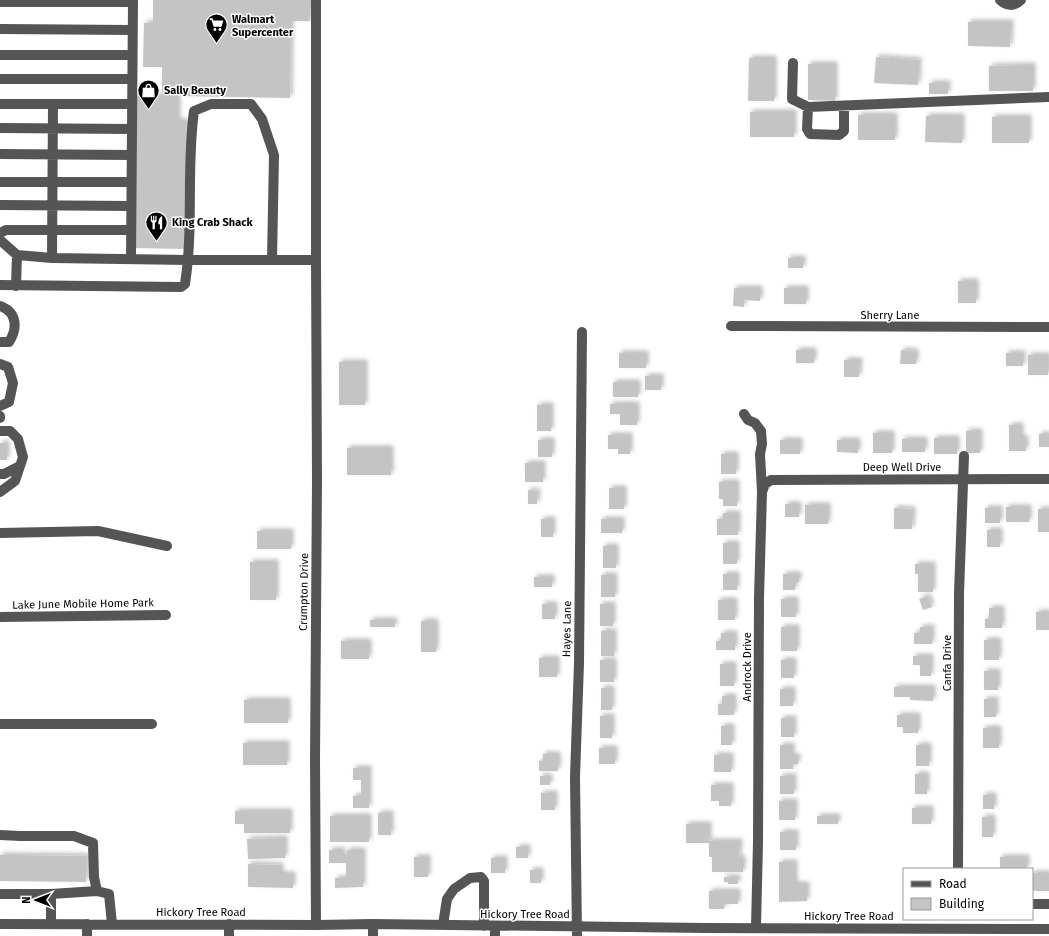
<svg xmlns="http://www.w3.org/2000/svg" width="1049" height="936" font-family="'Fira Sans',sans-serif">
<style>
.building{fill:#c4c4c4;filter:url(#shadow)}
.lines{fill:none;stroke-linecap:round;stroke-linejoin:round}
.minor{stroke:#555;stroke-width:10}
.labels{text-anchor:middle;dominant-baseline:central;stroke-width:3;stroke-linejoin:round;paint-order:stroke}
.poi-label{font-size:11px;font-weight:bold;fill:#000;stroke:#fff;text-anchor:start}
.street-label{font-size:11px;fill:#000;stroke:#fff}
</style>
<defs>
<filter id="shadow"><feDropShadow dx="2.5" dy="-2.5" stdDeviation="2" flood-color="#0004"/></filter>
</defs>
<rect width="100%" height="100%" fill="#fff"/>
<path class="building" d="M 153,0 L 311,0 L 310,21 L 291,21 L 290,98 L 178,96 L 178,121 L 186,121 L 185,249 L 135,248 L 136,96 L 162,96 L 162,67 L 143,67 L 144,23 L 153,23 Z
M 968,22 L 1011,22 L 1010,47 L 968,46 Z
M 876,57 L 919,60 L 918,85 L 874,83 Z
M 749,58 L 774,58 L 774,101 L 748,101 Z
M 808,64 L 835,64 L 835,101 L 808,100 Z
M 1033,65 L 1033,91 L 989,91 L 989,66 Z
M 929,83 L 948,83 L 948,94 L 929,94 Z
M 750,112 L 794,112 L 794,137 L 750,137 Z
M 858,115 L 895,115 L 895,140 L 858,140 Z
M 926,116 L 962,116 L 962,143 L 925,142 Z
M 992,117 L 1029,117 L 1029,143 L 992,143 Z
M 788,258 L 803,258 L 803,268 L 788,268 Z
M 958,281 L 976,281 L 976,303 L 958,303 Z
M 734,288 L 760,288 L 760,301 L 744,300 L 744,307 L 733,306 Z
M 784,288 L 806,288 L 806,304 L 784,304 Z
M 796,350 L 814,350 L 814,363 L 796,363 Z
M 901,350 L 916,351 L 916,364 L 900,364 Z
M 619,353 L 646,353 L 646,368 L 619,368 Z
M 1006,353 L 1023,353 L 1023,366 L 1006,366 Z
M 1028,355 L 1048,355 L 1048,375 L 1028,375 Z
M 844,360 L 860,360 L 859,377 L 844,377 Z
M 339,362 L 365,362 L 365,405 L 339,405 Z
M 645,376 L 661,376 L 661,390 L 645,390 Z
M 613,382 L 638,382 L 638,397 L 613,397 Z
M 610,404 L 637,404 L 637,425 L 620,425 L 620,414 L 610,414 Z
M 537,405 L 551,405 L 551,431 L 537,431 Z
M 1009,425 L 1021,425 L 1021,438 L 1026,438 L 1026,451 L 1009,451 Z
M 966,431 L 980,431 L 980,453 L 966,453 Z
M 873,433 L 892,433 L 892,453 L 873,453 Z
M 1039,434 L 1049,434 L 1049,447 L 1039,447 Z
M 608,435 L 630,435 L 630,454 L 618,454 L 618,449 L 608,449 Z
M 934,438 L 957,438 L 957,454 L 934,454 Z
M 902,439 L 925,439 L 925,452 L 902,452 Z
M 538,440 L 552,440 L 552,457 L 538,457 Z
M 780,440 L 800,440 L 800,454 L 780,454 Z
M 837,440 L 858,440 L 858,453 L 837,452 Z
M 0,443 L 7,443 L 7,460 L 0,460 Z
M 347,448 L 391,448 L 391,475 L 347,475 Z
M 721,454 L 736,454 L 736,474 L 721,474 Z
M 525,463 L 543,463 L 543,482 L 525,482 Z
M 719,482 L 737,482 L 737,506 L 723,506 L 723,499 L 719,499 Z
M 609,488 L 624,488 L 624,509 L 609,509 Z
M 528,490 L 538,491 L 537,504 L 528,504 Z
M 785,504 L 799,504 L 799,517 L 785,517 Z
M 805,505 L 828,505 L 828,524 L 805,524 Z
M 1006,507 L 1029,507 L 1029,522 L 1006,522 Z
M 894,508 L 913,509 L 912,529 L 894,529 Z
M 985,508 L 1000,508 L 1000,523 L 985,523 Z
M 1038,509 L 1049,509 L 1049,532 L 1038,532 Z
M 723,513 L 738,513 L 738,535 L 717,535 L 717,519 L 723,519 Z
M 541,519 L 553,519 L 553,537 L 541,537 Z
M 601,519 L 622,519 L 622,533 L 601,533 Z
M 987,530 L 1000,530 L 1000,547 L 987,547 Z
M 257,531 L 291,531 L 291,549 L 257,549 Z
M 723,543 L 737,543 L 737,564 L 723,564 Z
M 603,546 L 616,546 L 616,568 L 603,568 Z
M 250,562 L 276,562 L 276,600 L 250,600 Z
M 915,564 L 933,564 L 933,592 L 918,592 L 918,574 L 915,574 Z
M 723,574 L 737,574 L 737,590 L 723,590 Z
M 783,574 L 799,574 L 799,582 L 795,582 L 795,590 L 783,590 Z
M 601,575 L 615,575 L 615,597 L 601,597 Z
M 534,577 L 552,577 L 552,587 L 534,587 Z
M 928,596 L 932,607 L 923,610 L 919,599 Z
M 781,599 L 796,599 L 796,617 L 781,617 Z
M 718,600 L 735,600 L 735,620 L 718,620 Z
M 542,604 L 555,604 L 555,619 L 542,619 Z
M 600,604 L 613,604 L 613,626 L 600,626 Z
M 989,608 L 1002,608 L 1002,628 L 985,628 L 985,619 L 989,619 Z
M 1036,612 L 1049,612 L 1049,630 L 1036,630 Z
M 370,620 L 395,620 L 395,627 L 370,627 Z
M 421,621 L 436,621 L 436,652 L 421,652 Z
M 781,627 L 797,627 L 797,651 L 781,651 Z
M 920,627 L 932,627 L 932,644 L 914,644 L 914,633 L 920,633 Z
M 601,631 L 614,631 L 614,656 L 601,656 Z
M 721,633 L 735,633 L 735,650 L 716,650 L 716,641 L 721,641 Z
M 984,640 L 999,640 L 999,660 L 984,660 Z
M 341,641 L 369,641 L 369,659 L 341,659 Z
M 913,656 L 931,656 L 931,676 L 920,676 L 920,665 L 913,665 Z
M 539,658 L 557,658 L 557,677 L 539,677 Z
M 600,660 L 614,660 L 614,682 L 600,682 Z
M 781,660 L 794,660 L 794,678 L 781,678 Z
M 720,664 L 734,664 L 734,686 L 720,686 Z
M 984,671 L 998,671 L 998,690 L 984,690 Z
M 894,687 L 933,687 L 933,701 L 910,700 L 910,697 L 894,697 Z
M 601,688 L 612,688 L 612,710 L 601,710 Z
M 780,689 L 793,689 L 793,706 L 780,706 Z
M 722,696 L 734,696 L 734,715 L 718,715 L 718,704 L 722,704 Z
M 984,699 L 996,699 L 996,717 L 984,717 Z
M 244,700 L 288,700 L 288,723 L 244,723 Z
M 897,715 L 918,715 L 918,733 L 903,733 L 903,727 L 897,727 Z
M 600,716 L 612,716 L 612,738 L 600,738 Z
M 781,718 L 794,718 L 794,737 L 781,737 Z
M 721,726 L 732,726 L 732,745 L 721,745 Z
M 983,728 L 999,728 L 999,748 L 983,748 Z
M 243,743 L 287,743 L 287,765 L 243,765 Z
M 780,745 L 792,745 L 792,756 L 798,756 L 798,764 L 793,764 L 793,769 L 780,769 Z
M 916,745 L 929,745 L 929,766 L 916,766 Z
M 599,748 L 615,748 L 615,764 L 599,764 Z
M 543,754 L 558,754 L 558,771 L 539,771 L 539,761 L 543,761 Z
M 714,755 L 731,755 L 731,772 L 714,772 Z
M 353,768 L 369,768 L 369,808 L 353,808 L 353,796 L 361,796 L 361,780 L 353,780 Z
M 915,774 L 927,774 L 927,794 L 915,794 Z
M 540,776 L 550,776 L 550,785 L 540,785 Z
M 780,776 L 794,776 L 794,794 L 780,794 Z
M 711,785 L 731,785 L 731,806 L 719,806 L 719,801 L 711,801 Z
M 541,793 L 555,793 L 555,810 L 541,810 Z
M 983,795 L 994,795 L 994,809 L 983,809 Z
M 779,801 L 795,801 L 795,820 L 779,820 Z
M 912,808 L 931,808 L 931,824 L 912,824 Z
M 235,811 L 290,811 L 290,833 L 244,833 L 244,824 L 235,824 Z
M 378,813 L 391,813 L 391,835 L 378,835 Z
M 330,816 L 369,816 L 369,842 L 330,842 Z
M 817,816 L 838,816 L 838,824 L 817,824 Z
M 982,817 L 993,817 L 993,837 L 982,837 Z
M 686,824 L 709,824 L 709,843 L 686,843 Z
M 780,832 L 796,832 L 796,850 L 780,850 Z
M 285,838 L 285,858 L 248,859 L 247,839 Z
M 709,841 L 740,841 L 739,858 L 743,858 L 743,872 L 712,872 L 712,857 L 709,857 Z
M 516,847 L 528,847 L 528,858 L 516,858 Z
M 329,850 L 343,850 L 343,857 L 347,857 L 347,850 L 363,850 L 363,887 L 335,888 L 335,878 L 346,878 L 346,863 L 329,863 Z
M 0,855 L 87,856 L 86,882 L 0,881 Z
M 414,857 L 428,857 L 428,877 L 414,877 Z
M 1000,857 L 1027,857 L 1027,869 L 1000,869 Z
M 491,858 L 505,858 L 505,873 L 491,873 Z
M 779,862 L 795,862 L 795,884 L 807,884 L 807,901 L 779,902 Z
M 248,864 L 281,865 L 281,874 L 293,874 L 293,888 L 248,887 Z
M 530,870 L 541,870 L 541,883 L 530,883 Z
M 1032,873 L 1049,873 L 1049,891 L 1032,891 Z
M 724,877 L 738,877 L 738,884 L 728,884 L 728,882 L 724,882 Z
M 709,891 L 738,891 L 738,904 L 724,904 L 724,909 L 709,909 Z"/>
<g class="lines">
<path class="minor" d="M 1000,0 C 1006,6 1014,7 1021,0
M 0,2 L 133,2
M 0,29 L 132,30
M 0,55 L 132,55
M 793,63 L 792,99 L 808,107 L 1049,97
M 0,79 L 132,79
M 0,104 L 132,104
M 808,107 L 807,129 L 810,134 L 839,135 L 844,131 L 844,106
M 0,128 L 132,129
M 0,154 L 131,155
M 0,182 L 131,182
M 0,205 L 131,206
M 0,233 L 6,230 L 131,230
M 0,240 L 17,255 L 52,258 L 189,260 L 316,260 L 316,0
M 52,258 L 53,104
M 131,259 L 133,0
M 316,260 L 317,481 L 315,760 L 316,925
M 0,285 L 181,287 L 185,284 C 194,227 186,168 194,111 L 211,104 L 251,104 L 262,119 L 274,155 L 272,260
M 16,286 L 17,255
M 0,306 C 17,312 18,328 9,342 L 0,342
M 731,326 L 1049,327
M 0,364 L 8,367 L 13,383 L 9,402 L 0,406
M 744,414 L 748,420 L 755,423 L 761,431 L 762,444 L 760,454 L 762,492 L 759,598 L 758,842 L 756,927
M 0,416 L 0,418
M 0,431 L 10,431 L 18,439 L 23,457 L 15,481 L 0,492
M 0,474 L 4,474 L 20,466
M 762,492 L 765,484 L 771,480 L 1049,479
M 0,533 L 98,531 L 167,546
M 0,617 L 166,615
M 0,724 L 152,724
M 0,835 L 20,836 L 74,836 L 93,843 L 94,877 L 97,891 L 109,894 L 112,924
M 958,869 L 959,593 L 964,456
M 0,894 L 51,894 L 51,924
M 51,894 L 97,891
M 1032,904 L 1049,904
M 0,924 L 316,925 L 373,924 L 706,928 L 1049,929
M 373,924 L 373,936
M 443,925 L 447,899 L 454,889 L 470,878 L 481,877 L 484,881 L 484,926
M 495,926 L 495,936
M 87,936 L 87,924
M 229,936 L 229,924
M 577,936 L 575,777 L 579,663 L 582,332"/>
</g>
<defs>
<symbol id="supermarket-pin" viewBox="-11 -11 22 30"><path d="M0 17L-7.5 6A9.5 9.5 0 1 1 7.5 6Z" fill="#000" stroke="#fff"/><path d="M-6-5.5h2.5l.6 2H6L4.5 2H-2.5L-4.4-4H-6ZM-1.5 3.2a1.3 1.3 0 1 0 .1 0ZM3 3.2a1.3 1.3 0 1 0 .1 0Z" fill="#fff"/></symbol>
<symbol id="shop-pin" viewBox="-11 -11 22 30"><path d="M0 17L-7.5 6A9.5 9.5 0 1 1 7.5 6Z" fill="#000" stroke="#fff"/><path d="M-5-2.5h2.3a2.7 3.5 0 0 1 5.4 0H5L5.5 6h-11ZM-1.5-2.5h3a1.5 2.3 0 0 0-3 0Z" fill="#fff"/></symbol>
<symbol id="restaurant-pin" viewBox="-11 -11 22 30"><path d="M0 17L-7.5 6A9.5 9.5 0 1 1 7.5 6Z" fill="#000" stroke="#fff"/><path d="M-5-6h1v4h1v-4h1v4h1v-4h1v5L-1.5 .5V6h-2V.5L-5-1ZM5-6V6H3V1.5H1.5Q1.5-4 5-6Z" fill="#fff"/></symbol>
</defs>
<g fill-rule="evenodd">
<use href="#supermarket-pin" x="204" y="12" width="25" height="34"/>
<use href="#shop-pin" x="136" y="78" width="25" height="34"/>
<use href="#restaurant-pin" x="144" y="210" width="25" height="34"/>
</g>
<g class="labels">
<g class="poi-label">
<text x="232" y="19">Walmart<tspan x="232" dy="13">Supercenter</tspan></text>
<text x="164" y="90">Sally Beauty</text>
<text x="172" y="222">King Crab Shack</text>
</g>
<g class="street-label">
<text x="890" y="315">Sherry Lane</text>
<text x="902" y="467">Deep Well Drive</text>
<text transform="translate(304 592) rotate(-89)">Crumpton Drive</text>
<text transform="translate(83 604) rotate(-1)">Lake June Mobile Home Park</text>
<text transform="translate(567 629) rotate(-89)">Hayes Lane</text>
<text transform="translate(947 663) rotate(-90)">Canfa Drive</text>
<text transform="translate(747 667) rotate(-90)">Androck Drive</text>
<text x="201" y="912">Hickory Tree Road</text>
<text x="525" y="914">Hickory Tree Road</text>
<text x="849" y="916">Hickory Tree Road</text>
</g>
</g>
<rect x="903" y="868" width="130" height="52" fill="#ffffff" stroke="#999999"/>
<rect x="911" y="881" width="20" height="6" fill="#555555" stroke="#999999"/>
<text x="939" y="888" font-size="12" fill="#000000">Road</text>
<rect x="911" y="898" width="20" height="12" fill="#c4c4c4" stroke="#999999"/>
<text x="939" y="908" font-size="12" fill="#000000">Building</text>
<g transform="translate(36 900) rotate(270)" stroke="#ffffff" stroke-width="3" paint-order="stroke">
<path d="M0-3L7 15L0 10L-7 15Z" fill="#000000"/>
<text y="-6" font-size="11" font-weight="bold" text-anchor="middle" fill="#000000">N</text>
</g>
</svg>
